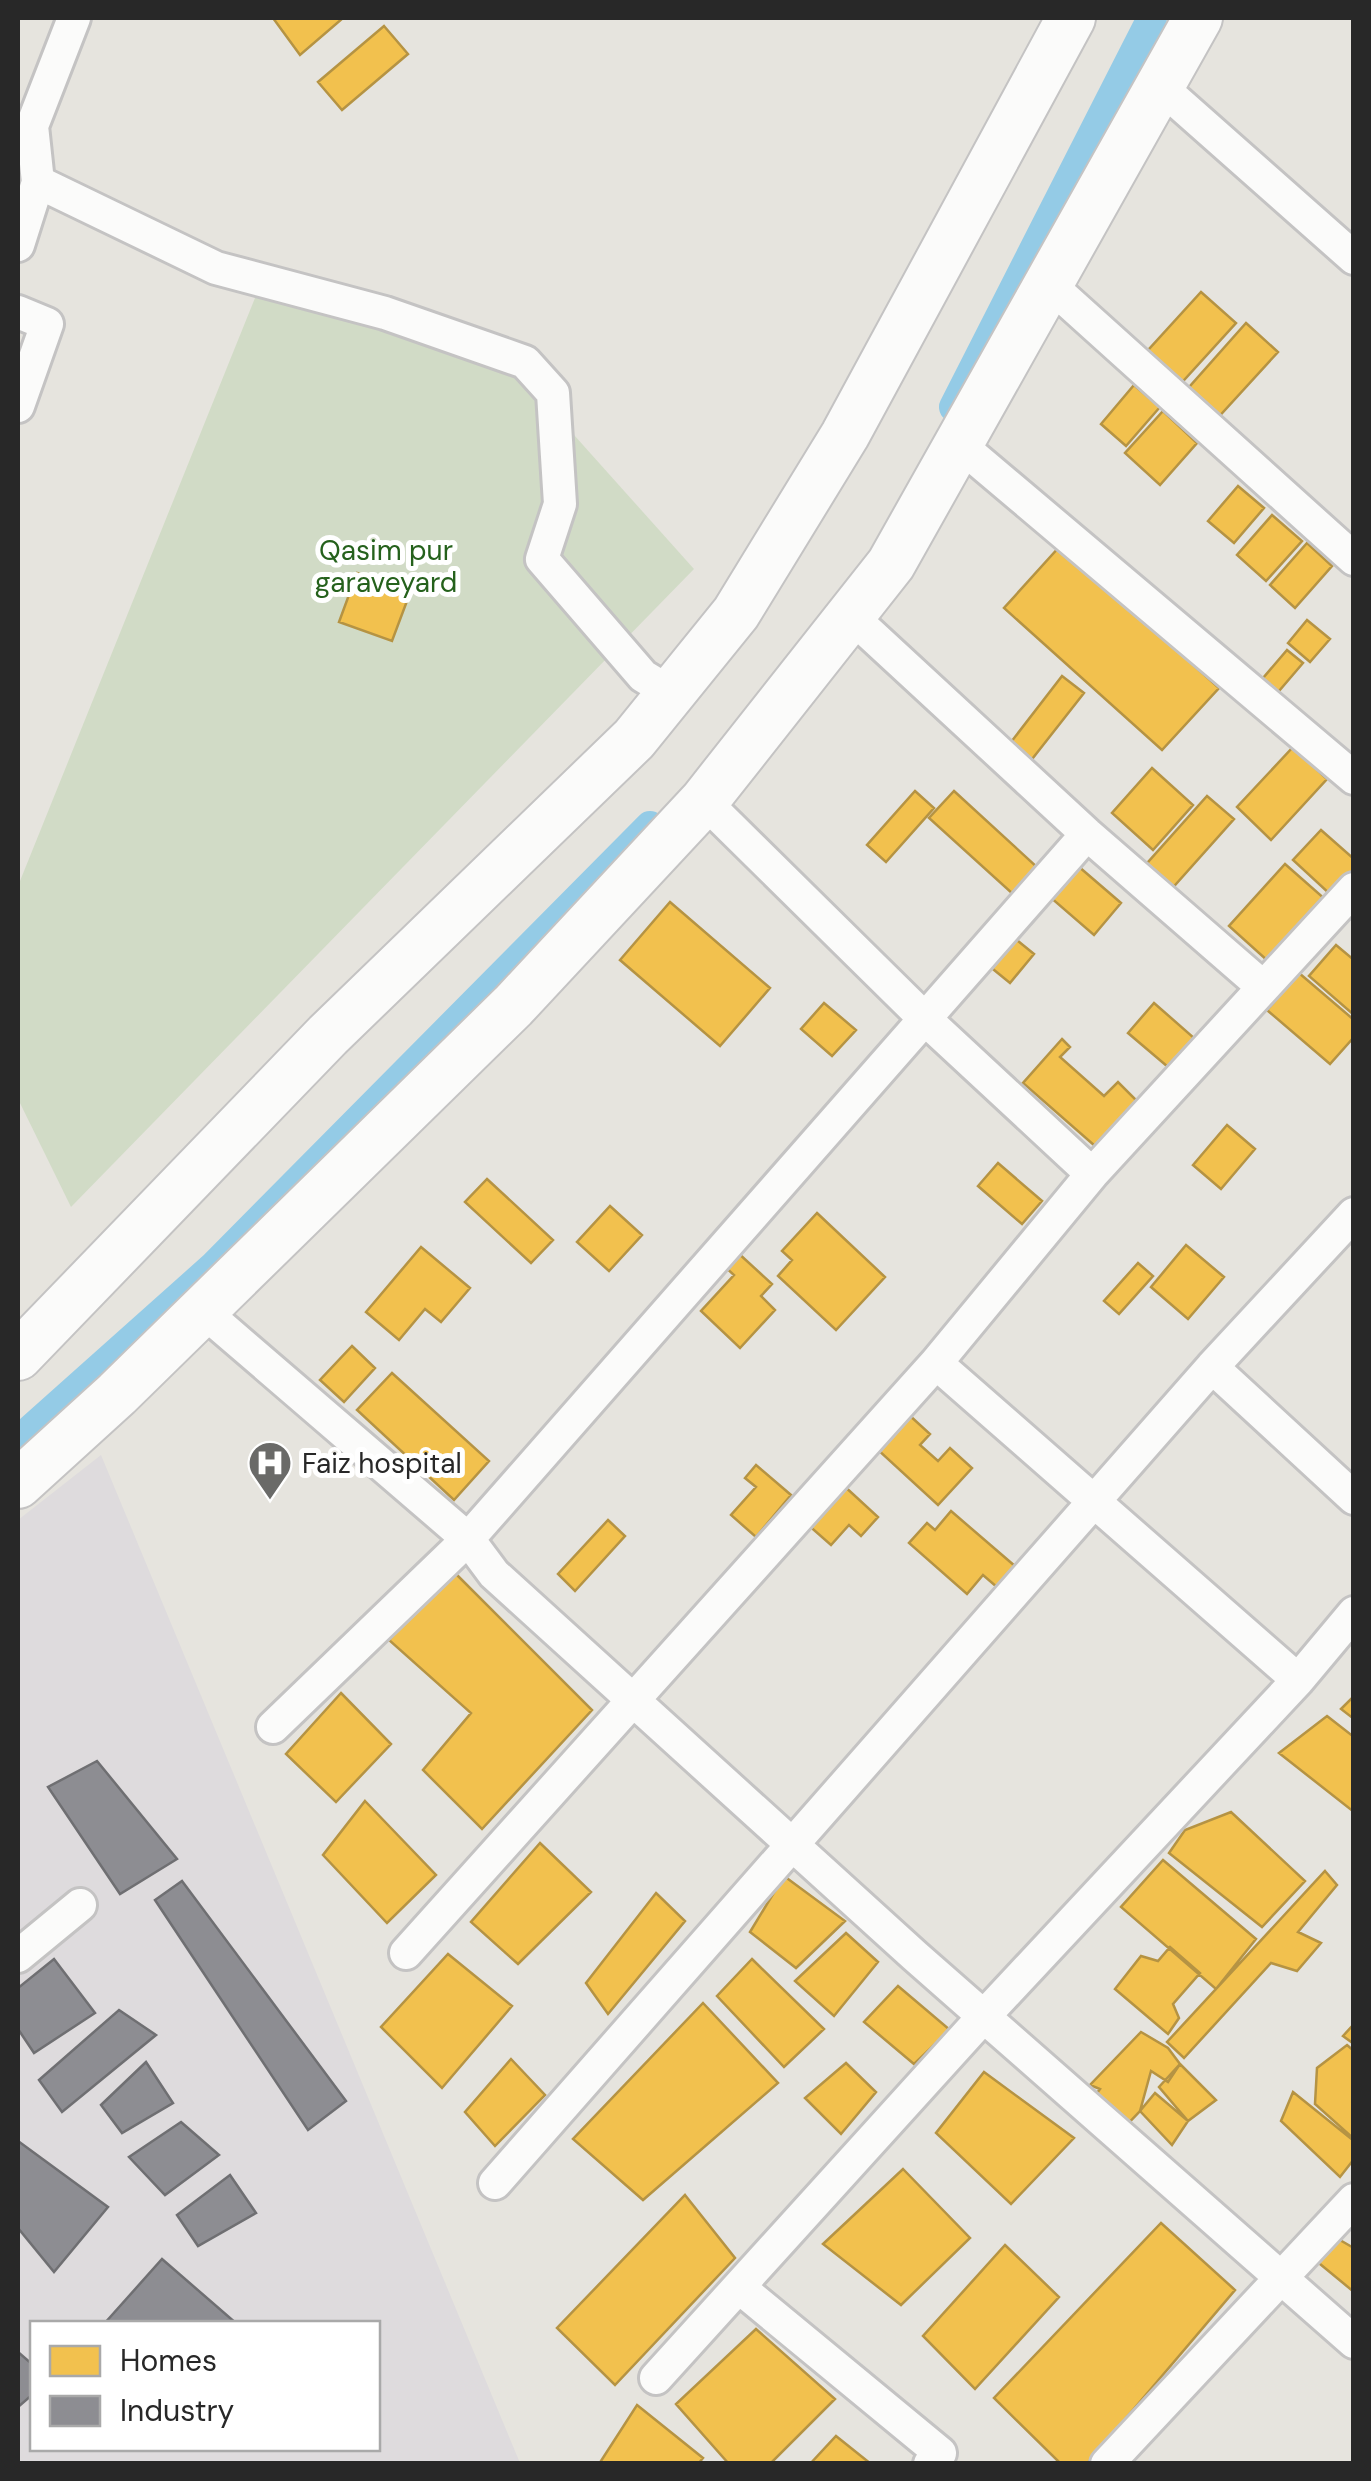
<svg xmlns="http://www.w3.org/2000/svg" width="1371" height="2481" font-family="'DM Sans',sans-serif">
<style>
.industrial{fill:#dedbdd;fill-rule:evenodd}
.cemetery{fill:#d1dbc6}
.homes{fill:#f2c14e;stroke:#b59343;stroke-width:2.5}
.industry{fill:#8d8d92;stroke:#6f6f72;stroke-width:2.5}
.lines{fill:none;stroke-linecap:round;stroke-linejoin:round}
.canal{stroke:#94cbe6;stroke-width:30}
.street-casing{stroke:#c4c3c3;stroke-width:38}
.secondary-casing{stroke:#c4c3c3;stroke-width:52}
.street{stroke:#fbfbfa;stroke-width:32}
.secondary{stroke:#fbfbfa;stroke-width:48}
.labels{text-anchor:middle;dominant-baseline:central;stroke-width:10;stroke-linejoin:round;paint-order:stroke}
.park-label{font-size:28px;fill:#25611c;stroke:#fff}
.poi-label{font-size:28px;fill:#282828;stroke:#fff;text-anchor:start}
</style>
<rect width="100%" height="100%" fill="#e6e4de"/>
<path class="industrial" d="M 101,1455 L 520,2463 L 18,2464 L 18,1520 ZM 32,2324 L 378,2324 L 378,2448 L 32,2448 Z"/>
<path class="cemetery" d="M 257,293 L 497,349 L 694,569 L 71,1207 L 18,1099 L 18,886 Z"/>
<path class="homes" d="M 273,18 L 343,18 L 300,55 Z
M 384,26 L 408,54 L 342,110 L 318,82 Z
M 1201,292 L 1236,323 L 1175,390 L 1140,359 Z
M 1246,323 L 1278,352 L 1214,422 L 1183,394 Z
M 1134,385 L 1160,407 L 1126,446 L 1101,424 Z
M 1163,411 L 1197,443 L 1160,485 L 1125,453 Z
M 1238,486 L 1264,508 L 1234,543 L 1208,521 Z
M 1272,515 L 1302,541 L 1266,581 L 1237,555 Z
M 1307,543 L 1332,566 L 1295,608 L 1270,585 Z
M 1061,545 L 1219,688 L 1162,750 L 1004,608 Z
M 357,573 L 410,593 L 392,641 L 339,622 Z
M 1307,620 L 1330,639 L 1310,662 L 1288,643 Z
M 1287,650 L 1303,663 L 1273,698 L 1257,685 Z
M 1062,676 L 1084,693 L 1029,763 L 1008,746 Z
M 1293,747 L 1327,779 L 1271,840 L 1237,807 Z
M 1152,768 L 1193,805 L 1153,850 L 1112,813 Z
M 915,791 L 934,808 L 886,862 L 867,845 Z
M 954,791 L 1038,868 L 1014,895 L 929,818 Z
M 1207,796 L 1234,819 L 1168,893 L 1141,870 Z
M 1321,830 L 1354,859 L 1354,872 L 1332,896 L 1293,860 Z
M 1285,864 L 1326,900 L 1269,962 L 1229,926 Z
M 1078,866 L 1121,903 L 1094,935 L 1050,897 Z
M 670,902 L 770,988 L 720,1046 L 620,960 Z
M 1012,936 L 1034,954 L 1010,983 L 988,965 Z
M 1336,945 L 1354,960 L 1354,1015 L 1309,976 Z
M 1299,973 L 1354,1020 L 1354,1037 L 1330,1064 L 1267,1010 Z
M 824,1003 L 856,1030 L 832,1056 L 801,1029 Z
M 1154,1003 L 1194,1038 L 1168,1067 L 1128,1033 Z
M 1062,1039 L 1070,1047 L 1060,1057 L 1104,1096 L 1118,1082 L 1137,1101 L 1095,1146 L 1023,1083 Z
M 1227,1125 L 1255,1149 L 1221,1189 L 1193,1165 Z
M 998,1163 L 1042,1201 L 1022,1224 L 978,1186 Z
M 487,1179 L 553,1240 L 531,1263 L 465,1202 Z
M 610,1206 L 642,1235 L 609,1271 L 577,1242 Z
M 817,1213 L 885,1277 L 836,1330 L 778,1276 L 792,1260 L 782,1251 Z
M 1186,1245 L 1224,1277 L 1188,1319 L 1151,1287 Z
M 421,1247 L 470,1288 L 441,1322 L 425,1309 L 399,1340 L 366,1312 Z
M 737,1252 L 772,1284 L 761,1296 L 775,1310 L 740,1348 L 701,1311 L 734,1275 L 724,1266 Z
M 1138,1263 L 1153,1276 L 1119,1314 L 1104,1301 Z
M 352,1346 L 375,1368 L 344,1402 L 320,1380 Z
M 392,1373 L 489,1461 L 454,1500 L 357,1410 Z
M 908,1414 L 930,1434 L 920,1445 L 938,1461 L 950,1448 L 972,1468 L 938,1505 L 877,1449 Z
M 756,1465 L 791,1495 L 756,1537 L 731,1515 L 756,1487 L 745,1478 Z
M 842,1484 L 878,1517 L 861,1536 L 849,1525 L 831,1545 L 806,1523 Z
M 951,1511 L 1016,1567 L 998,1588 L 983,1575 L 967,1594 L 909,1543 L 927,1523 L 935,1530 Z
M 608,1520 L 625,1536 L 575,1591 L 558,1574 Z
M 453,1571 L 592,1710 L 482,1829 L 423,1770 L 471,1713 L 389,1640 Z
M 341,1693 L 391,1744 L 336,1802 L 286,1754 Z
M 1354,1696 L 1354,1719 L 1341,1709 Z
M 1327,1716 L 1354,1737 L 1354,1812 L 1279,1753 Z
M 365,1801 L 436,1875 L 387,1923 L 323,1855 Z
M 1231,1812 L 1305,1881 L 1262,1927 L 1169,1853 L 1185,1830 Z
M 540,1843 L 591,1892 L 518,1964 L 471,1922 Z
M 1163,1860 L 1256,1939 L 1216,1989 L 1121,1907 Z
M 1325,1871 L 1337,1885 L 1298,1932 L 1321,1943 L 1297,1971 L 1271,1963 L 1184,2058 L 1167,2042 Z
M 784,1876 L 845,1921 L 796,1968 L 750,1932 Z
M 656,1893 L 685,1921 L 608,2014 L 586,1983 Z
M 846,1933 L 878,1962 L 834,2016 L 795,1981 Z
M 1170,1947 L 1200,1973 L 1173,2004 L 1179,2018 L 1168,2034 L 1115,1989 L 1141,1956 L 1158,1961 Z
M 448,1954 L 512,2006 L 442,2088 L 381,2027 Z
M 752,1959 L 824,2029 L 784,2067 L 717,1996 Z
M 898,1986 L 950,2030 L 914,2064 L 864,2022 Z
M 703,2003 L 778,2083 L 643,2200 L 573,2139 Z
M 1354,2024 L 1354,2044 L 1343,2036 Z
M 1141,2032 L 1168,2048 L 1180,2064 L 1168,2082 L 1151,2071 L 1140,2111 L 1119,2133 L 1094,2097 L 1100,2089 L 1090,2085 Z
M 1347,2045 L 1354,2051 L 1354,2139 L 1315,2104 L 1317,2068 Z
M 511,2059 L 545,2095 L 495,2146 L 465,2112 Z
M 846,2063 L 876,2092 L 841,2134 L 805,2098 Z
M 1180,2064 L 1216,2100 L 1188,2121 L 1159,2087 Z
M 984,2072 L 1074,2138 L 1011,2204 L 936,2133 Z
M 1293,2092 L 1354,2141 L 1354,2159 L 1340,2177 L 1281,2121 Z
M 1155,2093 L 1188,2121 L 1172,2145 L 1140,2111 Z
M 903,2169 L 970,2238 L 901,2305 L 823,2244 Z
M 685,2195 L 735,2258 L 615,2385 L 557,2328 Z
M 1161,2223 L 1235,2290 L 1087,2464 L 1061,2464 L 994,2398 Z
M 1333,2236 L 1352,2247 L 1354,2242 L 1354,2292 L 1314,2259 Z
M 1005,2245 L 1059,2297 L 975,2389 L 923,2336 Z
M 756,2329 L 835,2399 L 770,2464 L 729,2464 L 676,2404 Z
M 637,2405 L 703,2458 L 698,2464 L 599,2464 Z
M 836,2436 L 871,2464 L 810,2464 Z"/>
<path class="industry" d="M 97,1761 L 177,1859 L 120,1894 L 48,1787 Z
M 182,1881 L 346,2101 L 308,2130 L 155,1900 Z
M 54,1959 L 95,2013 L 34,2053 L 18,2029 L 18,1988 Z
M 119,2010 L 156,2035 L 62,2112 L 39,2080 Z
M 146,2062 L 173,2103 L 122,2133 L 101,2105 Z
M 181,2122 L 219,2155 L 165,2195 L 129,2157 Z
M 18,2141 L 108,2207 L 54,2272 L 18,2228 Z
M 230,2175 L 256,2213 L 198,2246 L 177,2215 Z
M 162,2259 L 237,2324 L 104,2324 Z
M 18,2352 L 32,2364 L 32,2395 L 18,2407 Z"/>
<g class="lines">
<path class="canal" d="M 954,407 L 1152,18
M 18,1441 L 213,1267 L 650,826"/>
<defs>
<path id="street" d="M 1162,88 L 1354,258
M 38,182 L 216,268 L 385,313 L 525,362 L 553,393 L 560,504 L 542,559 L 643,676 L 671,693
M 18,245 L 38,182 L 32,126 L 74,18
M 1051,286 L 1354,559
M 18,312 L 47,324 L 18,406
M 961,446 L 1354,778
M 851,616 L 1087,834 L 1263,987
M 704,801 L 924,1018 L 1092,1174
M 1087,834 L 468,1539 L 494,1574 L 915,1956 L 1354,2342
M 202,1310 L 468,1539 L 273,1727
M 936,1363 L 1298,1680
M 1212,1367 L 1354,1498
M 406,1953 L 936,1363 L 1092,1174 L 1354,889
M 18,1956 L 80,1905
M 495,2183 L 1212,1367 L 1354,1214
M 740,2288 L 940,2453 L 930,2464
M 656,2378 L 985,2015 L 1298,1680 L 1354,1613
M 1107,2464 L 1354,2200"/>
<path id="secondary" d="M 18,1356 L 328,1035 L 634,739 L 736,613 L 845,435 L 1071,18
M 18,1484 L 117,1394 L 513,1006 L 704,801 L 891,564 L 1198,18"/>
</defs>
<use href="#street" class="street-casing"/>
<use href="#secondary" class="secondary-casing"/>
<use href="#street" class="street"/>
<use href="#secondary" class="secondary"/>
</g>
<defs>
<symbol id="hospital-pin" viewBox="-11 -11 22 30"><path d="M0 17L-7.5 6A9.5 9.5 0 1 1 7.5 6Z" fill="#6a6a68" stroke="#fff"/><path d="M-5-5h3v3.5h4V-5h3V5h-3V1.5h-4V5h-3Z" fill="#fff"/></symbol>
</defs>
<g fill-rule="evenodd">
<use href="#hospital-pin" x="245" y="1438" width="50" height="68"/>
</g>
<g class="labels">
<g class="park-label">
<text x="386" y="550">Qasim pur<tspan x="386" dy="32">garaveyard</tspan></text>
</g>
<g class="poi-label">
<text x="302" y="1463">Faiz hospital</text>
</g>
</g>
<rect width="1371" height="2481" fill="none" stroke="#282828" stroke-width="40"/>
<rect x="30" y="2321" width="350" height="130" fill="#ffffff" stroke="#a9a9a9" stroke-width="2.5"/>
<rect x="50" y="2346" width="50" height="30" fill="#f2c14e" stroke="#a9a9a9" stroke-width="2.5"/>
<text x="120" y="2371" font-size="30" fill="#282828">Homes</text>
<rect x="50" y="2396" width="50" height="30" fill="#8d8d92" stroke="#a9a9a9" stroke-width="2.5"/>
<text x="120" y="2421" font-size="30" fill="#282828">Industry</text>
</svg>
